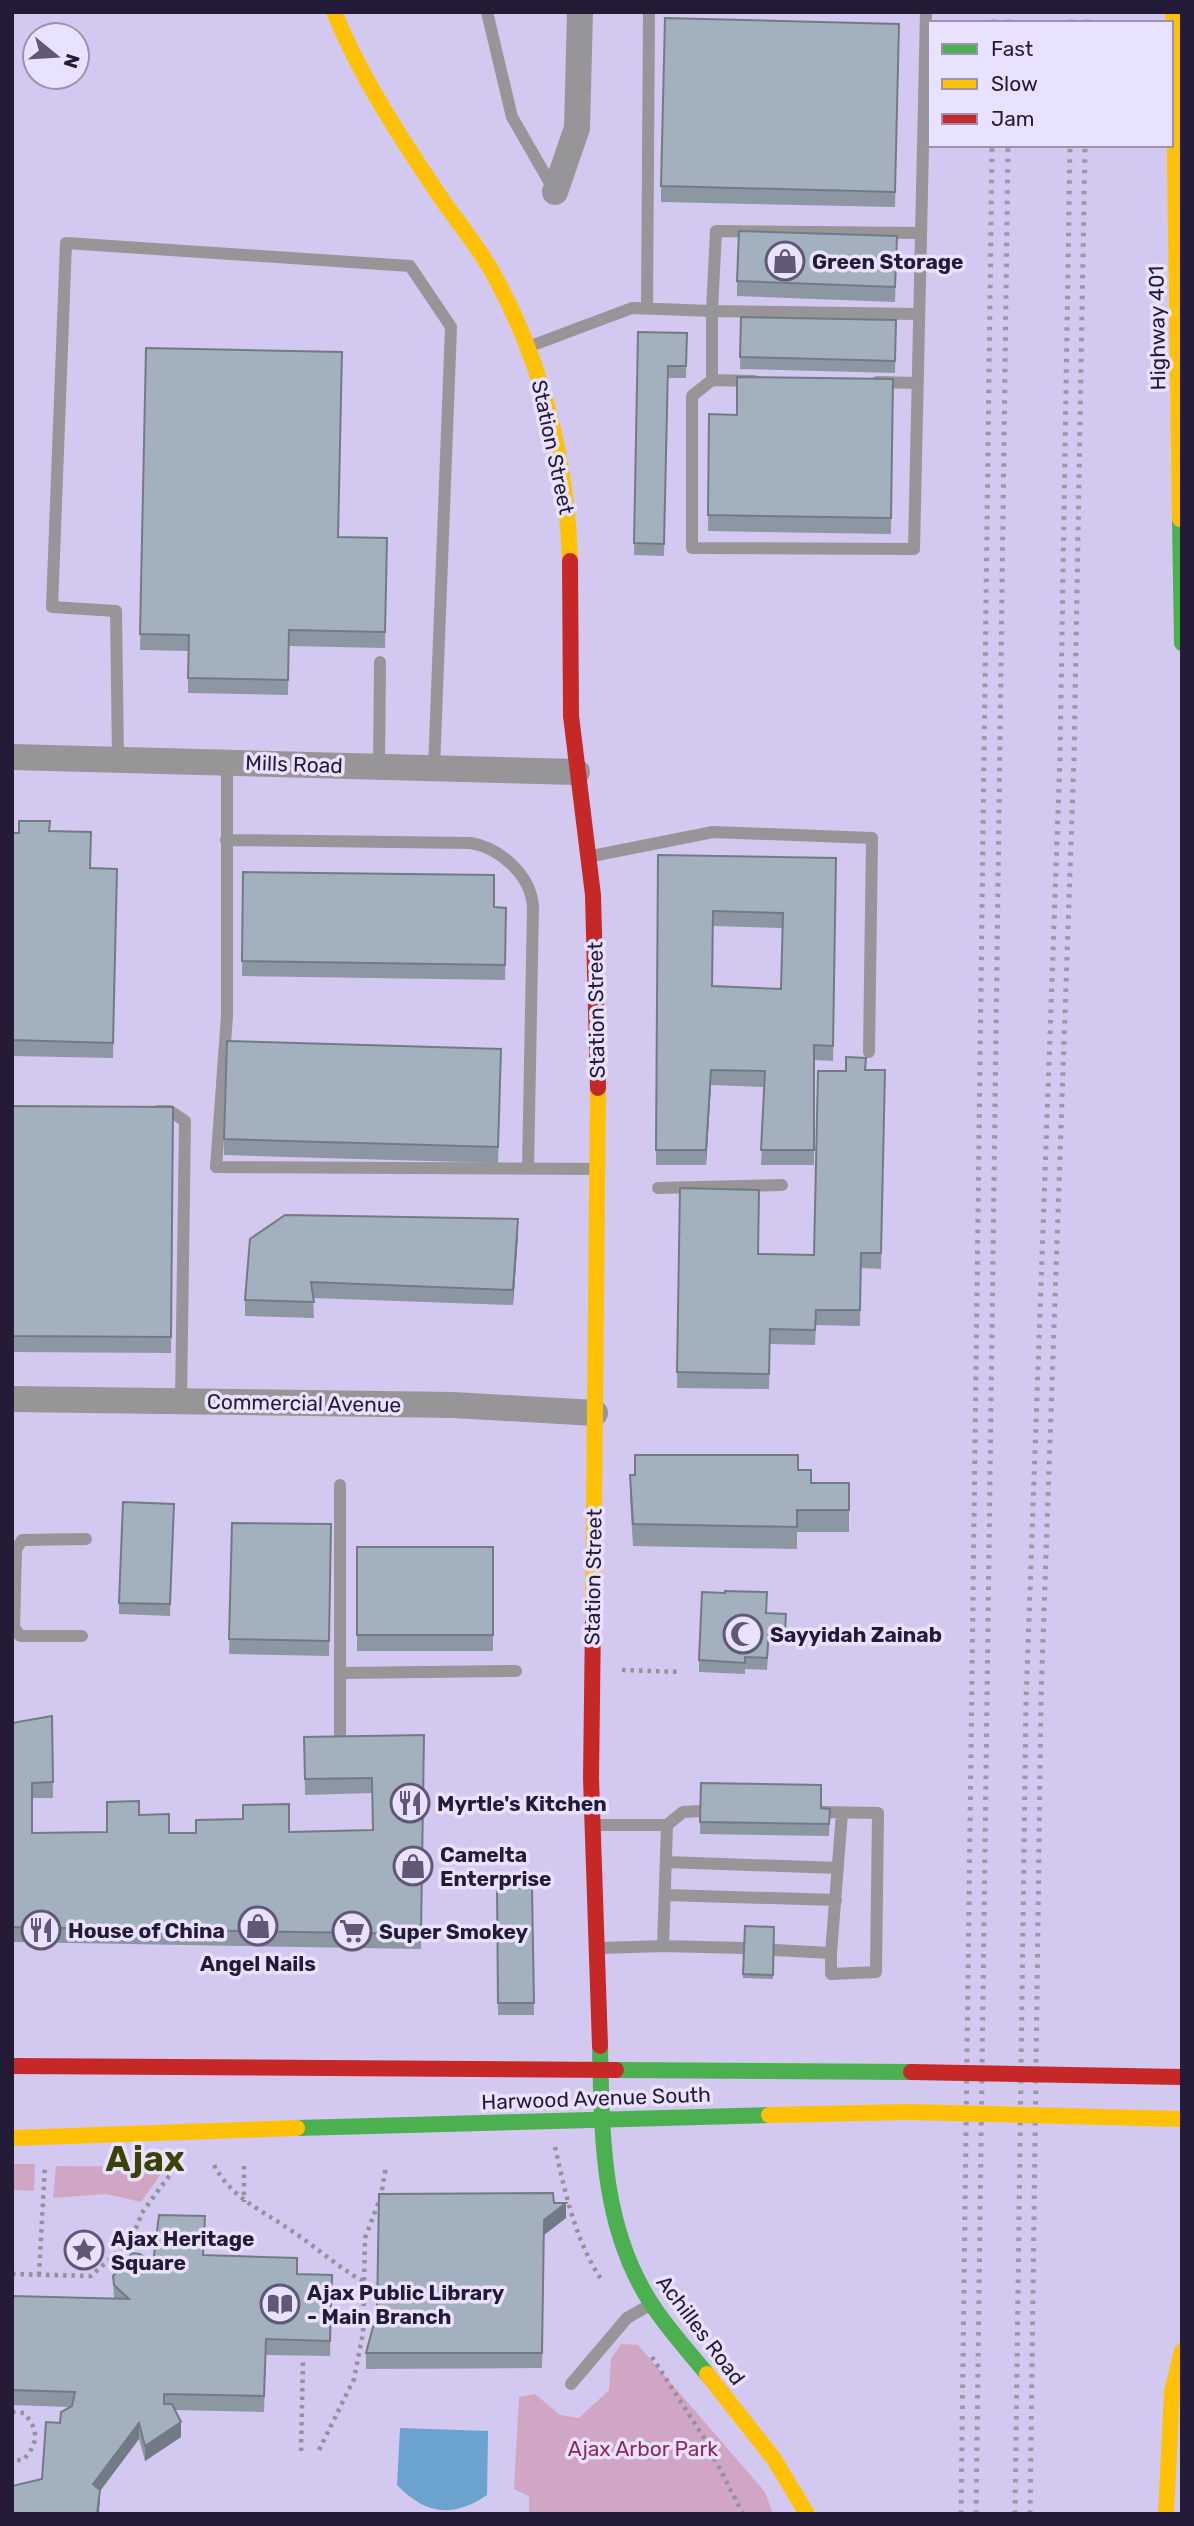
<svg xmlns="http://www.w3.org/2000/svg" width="1194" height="2526" font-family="Rubik,sans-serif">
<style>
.green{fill:#d1a5c4}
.water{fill:#6ca2ce}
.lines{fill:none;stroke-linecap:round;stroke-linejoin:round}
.path{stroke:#94919b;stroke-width:4.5;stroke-dasharray:3.5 5;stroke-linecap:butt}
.lane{stroke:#979597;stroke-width:12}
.street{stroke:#979597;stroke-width:26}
.fast{stroke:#4caf50;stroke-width:16}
.slow{stroke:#ffc107;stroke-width:16}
.jam{stroke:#c62828;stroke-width:16}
.rail{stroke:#9c97a5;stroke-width:5;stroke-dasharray:3.5 7;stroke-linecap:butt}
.slow-bridge{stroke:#ffc107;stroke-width:16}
.jam-bridge{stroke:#c62828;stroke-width:16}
.wall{fill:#8c97a3;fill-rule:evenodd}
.shaded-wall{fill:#727b85}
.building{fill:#a3b0be;stroke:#727b85;stroke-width:2;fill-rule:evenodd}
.labels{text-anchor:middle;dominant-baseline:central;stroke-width:7;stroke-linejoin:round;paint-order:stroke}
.poi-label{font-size:21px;font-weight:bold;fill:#241c36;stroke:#e9e2fe;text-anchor:start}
.street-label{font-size:21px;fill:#241c36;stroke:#e9e2fe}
.park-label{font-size:21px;fill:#8c2d56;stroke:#e9e2fe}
.town-label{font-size:35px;font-weight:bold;fill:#3a4204;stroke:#e9e2fe}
</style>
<rect width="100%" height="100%" fill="#d3c8ef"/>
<path class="green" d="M 12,2164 L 35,2164 L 34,2191 L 12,2190 Z
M 56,2166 L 166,2167 L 141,2202 L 106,2194 L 53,2198 Z
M 621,2344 L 638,2345 L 765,2492 L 773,2514 L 529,2514 L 529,2496 L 514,2489 L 519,2397 L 535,2394 L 560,2415 L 579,2418 L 609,2390 L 611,2359 Z"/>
<path class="water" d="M 400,2428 L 488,2431 L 487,2495 C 453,2518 426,2515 397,2485 Z"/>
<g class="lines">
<path class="path" d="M 622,1670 L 681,1672
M 555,2147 C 565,2192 575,2240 601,2279
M 214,2165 C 232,2199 262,2210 292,2231 C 317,2248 337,2266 364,2282
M 244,2166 L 244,2202
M 12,2274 L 91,2276 C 110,2258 135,2241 141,2214 L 177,2165
M 39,2275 L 45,2165
M 652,2357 L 704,2438 L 743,2514
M 12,2412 L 24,2413 C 39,2430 39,2443 23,2460 L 12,2460
M 319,2450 L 354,2379 L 363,2333 L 365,2238 L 381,2196 L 386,2167
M 301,2451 L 303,2361"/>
<path class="lane" d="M 487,12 L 512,117 L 554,190
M 647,308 L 649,12
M 919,314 L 712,311 L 716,231 L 921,233
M 528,347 L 632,308 L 712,311 L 712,380 L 692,396 L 692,548 L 914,549 L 926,12
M 712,380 L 754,381
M 877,382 L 917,383
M 118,759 L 116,611 L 52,607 L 66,243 L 410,266 L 451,327 L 434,769
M 227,762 L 227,1016 L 216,1167 L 597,1169
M 379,767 L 380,662
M 226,840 L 471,843 C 500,848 531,875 533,907 L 528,1169
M 592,856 L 713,832 L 872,838 L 869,1052
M 158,1111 L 170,1111 L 185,1121 L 181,1402
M 658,1188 L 782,1185
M 340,1485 L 340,1738
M 82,1636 L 20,1636 L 14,1627 L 16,1550 L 22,1540 L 86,1539
M 340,1673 L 516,1671
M 596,1825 L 667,1825 L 663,1946 L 601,1948
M 667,1825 L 683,1812 L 701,1811
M 666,1862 L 838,1868
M 665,1895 L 836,1900
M 663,1946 L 744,1948
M 774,1950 L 831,1953 L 831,1974 L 876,1972 L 878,1813 L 821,1812
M 831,1953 L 842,1813
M 571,2384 L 627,2318 L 648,2306"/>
<path class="street" d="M 555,192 L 577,128 L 580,12
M 12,757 L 577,772
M 12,1399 L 453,1405 L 595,1413"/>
<path class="fast" d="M 1180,519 L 1182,643
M 600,2046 C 602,2135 601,2226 651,2303 C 667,2328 688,2351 707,2374
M 616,2070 L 911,2072
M 297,2128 L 769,2115"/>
<path class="slow" d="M 334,12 C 362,80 402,140 443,201 C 460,225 480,249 494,275 C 542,363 567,461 570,561
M 1173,12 L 1180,519
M 593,1619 L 598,1088
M 769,2115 L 908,2112
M 12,2138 L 297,2128
M 707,2374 L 774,2459 L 807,2514
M 1166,2514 L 1172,2392 L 1182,2351"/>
<path class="jam" d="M 570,561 L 571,716 L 593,895 L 598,1088
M 593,1619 L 591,1778 L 600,2046
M 12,2066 L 616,2070"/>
<path class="rail" d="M 994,23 L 994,12
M 1009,23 L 1009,12
M 1071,23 L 1071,12
M 1087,23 L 1087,12
M 961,2514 L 992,145
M 976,2514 L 1008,145
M 1015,2514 L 1026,1702 L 1060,757 L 1070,145
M 1030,2514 L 1041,1697 L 1074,758 L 1085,145"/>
<path class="slow-bridge" d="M 908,2112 L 1182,2119"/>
<path class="jam-bridge" d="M 911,2072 L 1182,2077"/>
</g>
<path class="wall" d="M 899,39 L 895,207 L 661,202 L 661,186 Z
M 897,236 L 895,302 L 737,296 L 737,281 Z
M 741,317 L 896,320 L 895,373 L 740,369 Z
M 638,332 L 687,333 L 686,378 L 668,378 L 664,556 L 634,555 Z
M 146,348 L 338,537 L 387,538 L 385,648 L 289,646 L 288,695 L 188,693 L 188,651 L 140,650 Z
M 893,379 L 891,534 L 708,531 L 709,414 L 737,415 Z
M 50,831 L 91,868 L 117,869 L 113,1058 L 12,1056 L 12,833 Z
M 658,855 L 836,858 L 833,1061 L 814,1060 L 814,1165 L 761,1165 L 765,1087 L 711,1085 L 706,1165 L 656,1165 ZM 713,926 L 783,928 L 781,989 L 712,986 Z
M 243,872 L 494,907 L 506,908 L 505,980 L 242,976 Z
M 501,1065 L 498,1163 L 224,1155 L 224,1139 Z
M 866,1070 L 885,1070 L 881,1269 L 861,1268 L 860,1326 L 816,1325 L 815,1345 L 770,1344 L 769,1389 L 677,1388 L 680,1188 L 758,1254 L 814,1255 L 846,1071 Z
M 12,1106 L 173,1107 L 171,1353 L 12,1352 Z
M 285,1215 L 518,1235 L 513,1305 L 313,1298 L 314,1318 L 245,1316 L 245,1300 Z
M 798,1470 L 811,1483 L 849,1483 L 849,1532 L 797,1532 L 797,1549 L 633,1546 L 630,1497 L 630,1475 Z
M 174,1516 L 170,1616 L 119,1614 L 119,1603 Z
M 232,1523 L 331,1524 L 329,1656 L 229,1654 Z
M 357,1547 L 493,1547 L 493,1651 L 357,1651 Z
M 767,1613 L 786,1614 L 785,1642 L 769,1642 L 767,1670 L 745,1669 L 745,1674 L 699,1672 L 699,1660 Z
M 52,1716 L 53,1798 L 32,1798 L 32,1833 L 107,1832 L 139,1815 L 169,1833 L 373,1830 L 372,1793 L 305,1795 L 304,1737 L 424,1735 L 421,1949 L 12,1942 L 12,1723 Z
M 701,1783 L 821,1808 L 830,1809 L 829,1836 L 700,1834 Z
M 497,1888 L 532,1888 L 534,2015 L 498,2015 Z
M 745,1926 L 774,1927 L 773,1979 L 743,1978 Z
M 554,2203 L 566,2218 L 544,2235 L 542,2368 L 366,2369 L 366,2353 Z
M 204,2255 L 297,2274 L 332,2275 L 330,2356 L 266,2355 L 264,2412 L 175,2410 L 181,2437 L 145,2461 L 139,2439 L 100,2491 L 100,2506 L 42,2479 L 60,2423 L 69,2407 L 12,2405 L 12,2296 L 114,2298 L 113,2276 L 153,2264 Z"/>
<path class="shaded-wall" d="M 711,1070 L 711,1085 L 706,1165 L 706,1150 Z
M 518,1219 L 518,1235 L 513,1305 L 513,1290 Z
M 566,2203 L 566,2218 L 544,2235 L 542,2368 L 544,2220 Z
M 181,2422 L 181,2437 L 145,2461 L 145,2446 Z
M 139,2423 L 139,2439 L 100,2491 L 99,2514 L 97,2514 L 93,2484 Z"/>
<path class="building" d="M 665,18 L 899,24 L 895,192 L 661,186 Z
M 739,231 L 897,236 L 895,287 L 737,281 Z
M 741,317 L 896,320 L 895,361 L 740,357 Z
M 638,332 L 687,333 L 686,366 L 668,366 L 664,544 L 634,543 Z
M 146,348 L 342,352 L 338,537 L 387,538 L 385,632 L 289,630 L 288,680 L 188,678 L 189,635 L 140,634 Z
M 737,377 L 893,379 L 891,518 L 708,515 L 709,414 L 737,415 Z
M 19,821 L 50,821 L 49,831 L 91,832 L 90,868 L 117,869 L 113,1043 L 12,1040 L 12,833 L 19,833 Z
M 658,855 L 836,858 L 833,1046 L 814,1045 L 814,1150 L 761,1150 L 765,1071 L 711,1070 L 706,1150 L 656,1150 ZM 713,911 L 783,913 L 781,989 L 712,986 Z
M 243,872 L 494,875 L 494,907 L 506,908 L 505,965 L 242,961 Z
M 227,1041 L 501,1049 L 498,1147 L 224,1139 Z
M 846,1057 L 866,1058 L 865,1070 L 885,1070 L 881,1253 L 861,1253 L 860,1310 L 816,1310 L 815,1330 L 770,1329 L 769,1374 L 677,1372 L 680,1188 L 759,1190 L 758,1254 L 814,1255 L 818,1071 L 846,1071 Z
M 12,1106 L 173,1107 L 171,1337 L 12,1336 Z
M 285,1215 L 518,1219 L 513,1290 L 311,1282 L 314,1302 L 245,1300 L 250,1239 Z
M 635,1455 L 798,1455 L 798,1470 L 811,1470 L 811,1483 L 849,1483 L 849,1510 L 797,1510 L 797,1527 L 633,1524 L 630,1475 L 635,1475 Z
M 123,1502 L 174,1504 L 170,1604 L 119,1603 Z
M 232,1523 L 331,1524 L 329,1641 L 229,1639 Z
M 357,1547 L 493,1547 L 493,1635 L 357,1635 Z
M 725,1591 L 767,1592 L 766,1613 L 786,1614 L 785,1630 L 769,1630 L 767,1658 L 745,1657 L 745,1663 L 699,1660 L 702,1592 L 725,1593 Z
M 52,1716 L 53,1782 L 32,1783 L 32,1833 L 107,1832 L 107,1802 L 139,1801 L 139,1815 L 169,1814 L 169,1833 L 196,1833 L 196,1820 L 243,1819 L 243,1805 L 289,1804 L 289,1832 L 373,1830 L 372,1778 L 305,1779 L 304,1737 L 424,1735 L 421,1934 L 12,1927 L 12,1723 Z
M 701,1783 L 821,1785 L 821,1808 L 830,1809 L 829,1824 L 700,1822 Z
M 497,1888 L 532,1888 L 534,2003 L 498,2003 Z
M 745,1926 L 774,1927 L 773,1975 L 743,1974 Z
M 553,2193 L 554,2203 L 566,2203 L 544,2220 L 542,2353 L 366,2353 L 377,2312 L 379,2194 Z
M 159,2215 L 205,2216 L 203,2255 L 297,2258 L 297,2274 L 332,2275 L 330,2341 L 266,2339 L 264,2396 L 164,2394 L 164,2404 L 172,2404 L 181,2422 L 145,2446 L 139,2423 L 93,2484 L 100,2490 L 97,2514 L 12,2514 L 12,2486 L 42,2479 L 46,2422 L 60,2423 L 61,2412 L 72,2406 L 75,2392 L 12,2390 L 12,2296 L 129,2299 L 114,2285 L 113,2276 L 132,2253 L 140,2254 L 153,2264 Z"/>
<defs>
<symbol id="shop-ring" viewBox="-11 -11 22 22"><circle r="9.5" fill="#e9e2fe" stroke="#615877" stroke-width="1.5"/><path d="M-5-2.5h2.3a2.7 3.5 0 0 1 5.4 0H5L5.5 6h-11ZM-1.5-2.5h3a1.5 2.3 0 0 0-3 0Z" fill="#615877"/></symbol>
<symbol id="mosque-ring" viewBox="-11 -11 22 22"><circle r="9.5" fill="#e9e2fe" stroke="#615877" stroke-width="1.5"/><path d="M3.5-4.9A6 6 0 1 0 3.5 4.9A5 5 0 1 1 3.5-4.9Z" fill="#615877"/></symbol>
<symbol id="restaurant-ring" viewBox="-11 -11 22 22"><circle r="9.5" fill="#e9e2fe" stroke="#615877" stroke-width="1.5"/><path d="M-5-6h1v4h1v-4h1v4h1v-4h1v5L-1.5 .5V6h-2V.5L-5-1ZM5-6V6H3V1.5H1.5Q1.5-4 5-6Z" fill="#615877"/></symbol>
<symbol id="supermarket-ring" viewBox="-11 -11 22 22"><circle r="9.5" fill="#e9e2fe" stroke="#615877" stroke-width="1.5"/><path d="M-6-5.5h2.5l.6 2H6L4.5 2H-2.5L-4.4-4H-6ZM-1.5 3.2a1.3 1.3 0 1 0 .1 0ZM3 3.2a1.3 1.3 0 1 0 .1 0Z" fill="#615877"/></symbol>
<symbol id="sight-ring" viewBox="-11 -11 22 22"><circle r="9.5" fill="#e9e2fe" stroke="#615877" stroke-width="1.5"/><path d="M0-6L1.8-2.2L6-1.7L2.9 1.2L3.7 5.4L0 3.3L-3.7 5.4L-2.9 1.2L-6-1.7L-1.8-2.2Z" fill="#615877"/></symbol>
<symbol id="library-ring" viewBox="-11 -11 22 22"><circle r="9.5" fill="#e9e2fe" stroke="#615877" stroke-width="1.5"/><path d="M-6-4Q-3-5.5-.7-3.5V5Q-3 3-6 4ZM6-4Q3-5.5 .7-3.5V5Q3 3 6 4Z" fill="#615877"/></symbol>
</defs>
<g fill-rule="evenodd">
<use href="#shop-ring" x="763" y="239" width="44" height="44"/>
<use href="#mosque-ring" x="721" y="1612" width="44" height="44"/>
<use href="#restaurant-ring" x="388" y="1781" width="44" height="44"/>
<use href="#shop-ring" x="391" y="1844" width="44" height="44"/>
<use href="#shop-ring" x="236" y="1904" width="44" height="44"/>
<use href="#restaurant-ring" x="19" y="1908" width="44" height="44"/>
<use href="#supermarket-ring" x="330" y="1909" width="44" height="44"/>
<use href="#sight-ring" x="62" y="2228" width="44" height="44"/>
<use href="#library-ring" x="258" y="2282" width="44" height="44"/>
</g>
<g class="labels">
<g class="poi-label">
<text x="812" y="261">Green Storage</text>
<text x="770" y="1634">Sayyidah Zainab</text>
<text x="437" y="1803">Myrtle's Kitchen</text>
<text x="440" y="1854">Camelta<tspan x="440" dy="24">Enterprise</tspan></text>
<text x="68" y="1930">House of China</text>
<text x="379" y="1931">Super Smokey</text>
<text x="258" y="1963" text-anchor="middle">Angel Nails</text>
<text x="111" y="2238">Ajax Heritage<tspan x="111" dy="24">Square</tspan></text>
<text x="307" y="2292">Ajax Public Library<tspan x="307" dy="24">- Main Branch</tspan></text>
</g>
<g class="street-label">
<text transform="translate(1157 328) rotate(-91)">Highway 401</text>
<text transform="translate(553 447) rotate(78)">Station Street</text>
<text transform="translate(294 764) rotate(2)">Mills Road</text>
<text transform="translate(596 1010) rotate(-91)">Station Street</text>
<text transform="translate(304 1403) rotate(1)">Commercial Avenue</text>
<text transform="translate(593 1577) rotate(-89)">Station Street</text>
<text transform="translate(596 2098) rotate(-2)">Harwood Avenue South</text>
<text transform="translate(701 2330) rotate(53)">Achilles Road</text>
</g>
<g class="park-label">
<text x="643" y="2448">Ajax Arbor Park</text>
</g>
<g class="town-label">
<text x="145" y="2159">Ajax</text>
</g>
</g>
<rect width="1194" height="2526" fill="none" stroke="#241c36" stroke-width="28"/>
<rect x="928" y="21" width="245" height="126" fill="#e9e2fe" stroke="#9a93ae" stroke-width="2"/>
<rect x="942" y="44" width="35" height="10" fill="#4caf50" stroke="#9a93ae" stroke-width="2"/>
<text x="991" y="56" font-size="21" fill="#241c36">Fast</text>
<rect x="942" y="79" width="35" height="10" fill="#ffc107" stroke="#9a93ae" stroke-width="2"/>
<text x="991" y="91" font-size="21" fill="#241c36">Slow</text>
<rect x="942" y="114" width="35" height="10" fill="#c62828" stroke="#9a93ae" stroke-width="2"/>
<text x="991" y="126" font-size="21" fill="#241c36">Jam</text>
<g transform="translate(56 56) rotate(108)"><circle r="33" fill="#e9e2fe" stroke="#9a93ae" stroke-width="2"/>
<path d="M0-5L12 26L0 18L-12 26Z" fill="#615877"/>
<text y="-10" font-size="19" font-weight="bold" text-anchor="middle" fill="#241c36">N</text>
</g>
</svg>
